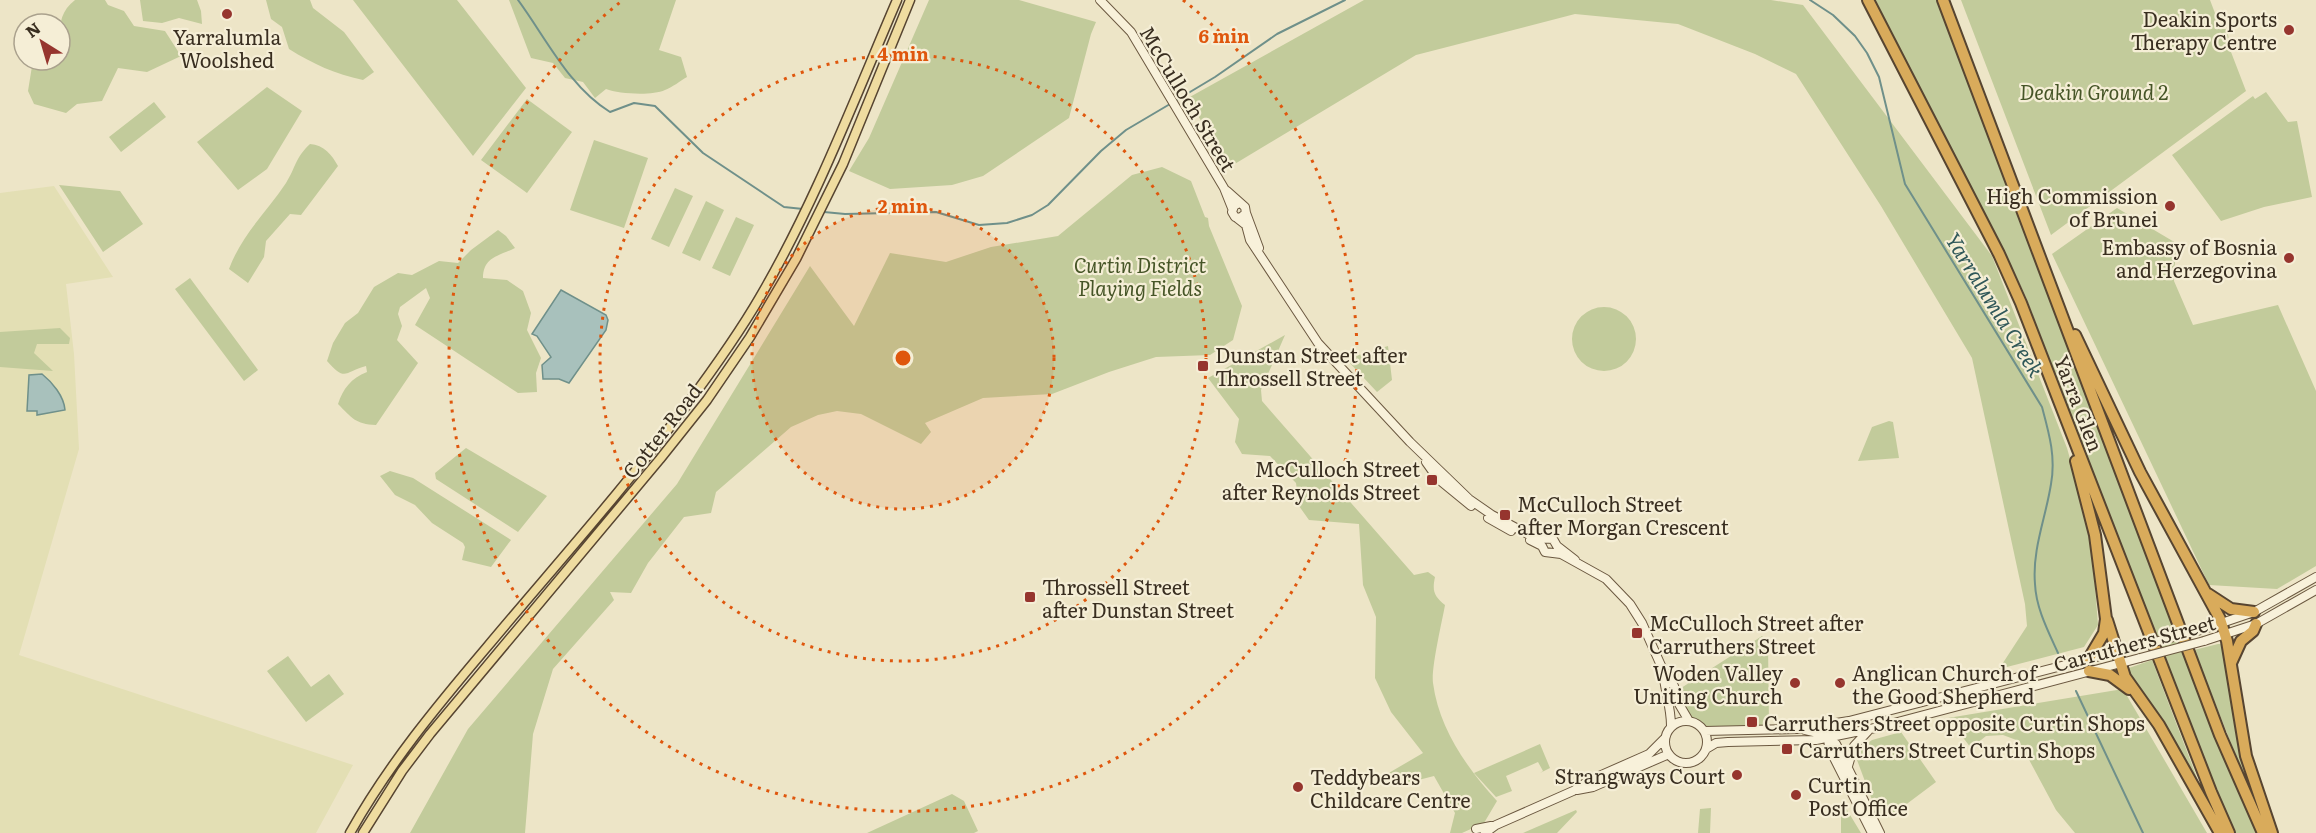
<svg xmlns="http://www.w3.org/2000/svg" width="2316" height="833" font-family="Literata,serif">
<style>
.farmland{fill:#e3dfb4}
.green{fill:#c2cb9b}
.water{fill:#a8c1bc;stroke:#6f908a;stroke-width:1.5}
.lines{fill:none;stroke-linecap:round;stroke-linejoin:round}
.stream{stroke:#6f908a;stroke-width:2}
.secondary-casing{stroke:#6b5840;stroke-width:10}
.primary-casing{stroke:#574531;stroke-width:11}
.motorway-casing{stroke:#574531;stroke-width:14}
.secondary{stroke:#f8f1da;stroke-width:8}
.primary{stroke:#efdca0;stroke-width:8}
.motorway{stroke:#d9ab5b;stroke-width:10}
.secondary-bridge-casing{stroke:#6b5840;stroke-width:10;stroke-linecap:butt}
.secondary-bridge{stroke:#f8f1da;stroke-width:8}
.ring{fill:none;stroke:#df570d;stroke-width:3;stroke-dasharray:3 6}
.poi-dot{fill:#96352e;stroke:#f5eed6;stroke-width:2}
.labels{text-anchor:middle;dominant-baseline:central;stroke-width:4.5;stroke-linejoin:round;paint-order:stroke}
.poi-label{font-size:20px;fill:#392e20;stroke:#f5eed6;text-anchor:start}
.park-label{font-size:20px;font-style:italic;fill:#465527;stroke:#f5eed6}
.street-label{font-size:20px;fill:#392e20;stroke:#f5eed6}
.water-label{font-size:21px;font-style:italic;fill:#305859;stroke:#f5eed6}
.centre{fill:#df570d;stroke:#f5eed6;stroke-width:3}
.ring-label{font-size:18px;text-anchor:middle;font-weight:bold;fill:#df570d;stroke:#f5eed6;stroke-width:4.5;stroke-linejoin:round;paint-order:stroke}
</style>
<rect width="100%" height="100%" fill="#ede5c7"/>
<path class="farmland" d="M 54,186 L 113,277 L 66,284 L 74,354 L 79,449 L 19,655 L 353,765 L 316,833 L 0,833 L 0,193 Z"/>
<path class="green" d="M 75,0 L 105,0 L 108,5 L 124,11 L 134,26 L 165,31 L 181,56 L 147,72 L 118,68 L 102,101 L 77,104 L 66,113 L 34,104 L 28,91 L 33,60 L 60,60 C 60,37 55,15 75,0 Z
M 140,0 L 197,0 L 201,11 L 202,24 L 179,18 L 162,23 L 143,21 Z
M 266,0 L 310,0 L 313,8 L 344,32 L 374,72 L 363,80 C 335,74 313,64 289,49 L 282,27 L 271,19 Z
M 353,0 L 457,0 L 526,88 L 473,156 Z
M 509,0 L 676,0 L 659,50 L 681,57 L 687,77 C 680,81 673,87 665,90 C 652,96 619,94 606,89 L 595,98 L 583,82 L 565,78 L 553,63 L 531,58 Z
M 929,0 L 1019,0 L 1096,22 L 1091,34 L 1069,118 L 983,176 L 952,185 L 890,189 L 849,171 L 869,138 Z
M 1364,0 L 1771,0 L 1803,5 L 1992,256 L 2067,448 L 2091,534 L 2098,625 L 2084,647 L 1999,669 L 2027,626 L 2025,604 L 1972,358 L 1881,206 L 1796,74 L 1755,54 L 1678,24 L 1575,14 L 1416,55 L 1228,168 L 1188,98 Z
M 1875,0 L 1938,0 C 2005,178 2071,356 2139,534 C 2177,634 2213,735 2257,833 L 2235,833 L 2204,760 L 2025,295 L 2000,243 Z
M 1961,0 L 2210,0 L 2221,29 L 2227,29 L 2231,52 L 2246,91 L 2051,235 Z
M 267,87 L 302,111 L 267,169 L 238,190 L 197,142 Z
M 2266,92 L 2288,122 L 2297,121 L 2312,197 L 2264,207 L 2221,221 L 2172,155 L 2253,96 L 2255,99 Z
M 527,99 L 572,132 L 527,193 L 481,160 Z
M 154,102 L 166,117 L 121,152 L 109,137 Z
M 594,140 L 648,158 L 624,228 L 570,210 Z
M 310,144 C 324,145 332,155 338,166 L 301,215 L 290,214 L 266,241 L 264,257 L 248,283 L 229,269 C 242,234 266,213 286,183 C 296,167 295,158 310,144 Z
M 1162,167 L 1191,181 L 1205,217 L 1208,218 L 1209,226 L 1242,306 L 1233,340 L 1210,355 L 1156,357 L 1109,372 L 1052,394 L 983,398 L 925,423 L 931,432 L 921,444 L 861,414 L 837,411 L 818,415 L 791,427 L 716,492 L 711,513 L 684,517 L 648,563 L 631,593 L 610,592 L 614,600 L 553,669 L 533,734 L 525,833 L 410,833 L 468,729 L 677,484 L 810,266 L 854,326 L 890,253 L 946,262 L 991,247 L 1058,236 L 1132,175 Z
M 59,185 L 120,191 L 143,224 L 103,252 Z
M 675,188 L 693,196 L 669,247 L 651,239 Z
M 706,201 L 724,210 L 700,261 L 682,253 Z
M 2117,208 L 2176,243 L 2174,281 L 2193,325 L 2278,305 L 2316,391 L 2316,566 L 2277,589 L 2209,585 L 2052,254 Z
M 736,217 L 754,225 L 730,276 L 712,268 Z
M 498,230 L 506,236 L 515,248 C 499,256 483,257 483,278 L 507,280 L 523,291 L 531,313 L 527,330 L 541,358 L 536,373 L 537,392 L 518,393 L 415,325 L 430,298 L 426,288 L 400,307 L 398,314 L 402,326 L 397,340 L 418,363 L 376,425 C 355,424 352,418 338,404 C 343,389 351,378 367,372 L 366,366 C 345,371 346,383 327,361 L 333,343 L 345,323 L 358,313 L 374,287 L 398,273 L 412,275 L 439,261 L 458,263 L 471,250 Z
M 190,278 L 258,370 L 244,381 L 175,289 Z
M1572 339a32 32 0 1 1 64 0a32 32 0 1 1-64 0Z
M 60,328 L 70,338 L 69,344 L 37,344 L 34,353 L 53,371 L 0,367 L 0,332 Z
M 1285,335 L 1261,390 L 1262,401 L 1414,575 L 1428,572 L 1435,577 C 1432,591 1434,596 1445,605 C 1442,622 1431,668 1433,683 C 1439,729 1467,768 1497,801 L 1484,823 L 1462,833 L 1450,833 L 1455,813 L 1434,776 L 1395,786 L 1387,774 L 1423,753 L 1391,712 L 1375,678 L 1376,617 L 1363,585 L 1359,524 L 1309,520 L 1299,506 L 1296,483 L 1270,456 L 1242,454 L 1235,442 L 1239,419 L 1208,378 Z
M 1388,346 L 1392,380 L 1377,392 L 1346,359 Z
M 1889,421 L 1893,422 L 1899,458 L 1858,461 L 1872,427 Z
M 466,448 L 547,496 L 518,532 L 436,479 L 435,473 Z
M 390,471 L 413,478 L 511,540 L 491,567 L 462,560 L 465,547 L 463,543 L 432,523 L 415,505 L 395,495 L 380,476 Z
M 1762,636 L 1768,643 L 1769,726 L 1706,727 L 1689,717 L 1678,690 Z
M 2218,644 L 2223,644 L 2257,805 L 2256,806 L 2194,650 Z
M 288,656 L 311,687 L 329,674 L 344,694 L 306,722 L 267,671 Z
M 2152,660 L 2196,775 L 2201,791 L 2131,680 L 2126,669 Z
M 2123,689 L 2207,833 L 2075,833 L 2056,810 L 2019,741 L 2003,735 L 1986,736 L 1971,748 L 1948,718 Z
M 1901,732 L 1936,782 L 1888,818 L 1878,816 L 1857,760 L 1860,749 L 1872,740 Z
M 1540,744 L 1550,768 L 1540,773 L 1543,771 L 1538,762 L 1506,776 L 1512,791 L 1496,797 L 1474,773 Z
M 952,794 L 964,801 L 978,831 L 974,833 L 867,833 Z
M 1841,800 L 1861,833 L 1841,833 Z
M 1711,808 L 1710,833 L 1698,833 L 1700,809 Z
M 1576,810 L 1577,812 L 1557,833 L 1523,833 Z"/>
<path class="water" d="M 561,290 L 606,315 L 608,320 L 606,330 L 569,383 L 559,379 L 543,379 L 542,365 L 551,357 L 537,336 L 532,334 Z
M 42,374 C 52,382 64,396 65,410 L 37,415 L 37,411 L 27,411 L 29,375 Z"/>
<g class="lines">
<path class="stream" d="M 518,0 C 546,38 569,87 610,112 L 634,103 L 655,106 L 703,153 L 784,207 L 803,209
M 1810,0 L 1833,15 L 1855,36 L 1867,53 L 1879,77 L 1905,184 L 2042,407 C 2049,433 2056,457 2051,484 C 2046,517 2032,549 2035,584 C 2036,608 2048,631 2058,653
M 1175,101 L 1215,77 L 1277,34 L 1345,0
M 824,212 L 845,214 L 936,212 L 979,225 L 1007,223 L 1032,215 L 1048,205 L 1101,151 L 1126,130 L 1170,104
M 2076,691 L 2143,833"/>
<defs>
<path id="secondary" d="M 1100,0 L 1131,32 L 1224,188 L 1232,208
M 1227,191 L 1245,207 L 1246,213 L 1240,218 L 1235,217 L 1232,212 L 1234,206 L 1239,203
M 1246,213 L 1259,248
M 1237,218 L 1246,225 L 1250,240 L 1318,343 L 1410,442 L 1469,499 L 1492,515 L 1535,538 L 1553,539 L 1557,546 L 1575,560
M 1426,462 L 1438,479 L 1471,506
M 1488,518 L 1511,531
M 1530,540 L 1542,546 L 1545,552 L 1561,554 L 1606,579 L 1630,604 L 1642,623 L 1663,670 L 1674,686 L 1679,704 L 1689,721
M 2201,630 L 2254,612 L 2316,577
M 2204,641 L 2256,624 L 2316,590
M 1663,672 C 1665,691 1671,707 1671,726
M1665 742a21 21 0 1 1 42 0a21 21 0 1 1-42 0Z
M 1842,724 L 1834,727 L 1828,737 L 1829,748 L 1872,833
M 1805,730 L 1818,733 L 1836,744 L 1880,833
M 1705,731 L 1797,729 L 1849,721 L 2135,647
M 1706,749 L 1716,743 L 1728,742 L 1816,740 L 1875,728 L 2140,658
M 1848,766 L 1854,746 L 1868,731
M 1577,790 L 1593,787 L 1669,754
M 1476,829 L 1491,826
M 1485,833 L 1496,825 L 1573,791 L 1590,780 L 1649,754 L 1665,738"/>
<path id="primary" d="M 350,833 C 388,765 437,706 487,647 C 554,567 624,489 686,406 C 712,371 738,335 760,297 C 815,203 854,100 897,0
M 363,833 L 402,771 L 430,734 L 660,459 L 707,400 L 750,337 L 796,259 L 843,164 L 910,0"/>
<path id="motorway" d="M 1868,0 L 1999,254 L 2021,303 L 2211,792 L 2229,833
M 1943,0 L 2220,735 L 2263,833
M 2075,335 L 2140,472 L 2220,619 L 2227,641 L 2246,756 L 2272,833
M 2076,461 L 2095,535 L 2106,619 L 2104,633 L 2088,660
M 2208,594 L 2231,609 L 2254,612
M 2107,620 L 2125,677 L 2159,725 L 2220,833
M 2231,663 L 2241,641 L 2253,631 L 2256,624
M 2089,671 L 2110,675 L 2129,689"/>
</defs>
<use href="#secondary" class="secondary-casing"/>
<use href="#primary" class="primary-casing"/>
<use href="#motorway" class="motorway-casing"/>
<use href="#secondary" class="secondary"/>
<use href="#primary" class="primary"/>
<use href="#motorway" class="motorway"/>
<defs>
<path id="secondary-bridge" d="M 2135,647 L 2201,630
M 2140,658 L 2204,641"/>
</defs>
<use href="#secondary-bridge" class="secondary-bridge-casing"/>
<use href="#secondary-bridge" class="secondary-bridge"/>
</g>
<circle cx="903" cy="358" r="151" fill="#df570d" fill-opacity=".12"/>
<g class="ring">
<circle cx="903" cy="358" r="151"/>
<circle cx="903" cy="358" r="303"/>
<path d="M1183 0A454 454 0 1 1 623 0"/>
</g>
<g class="poi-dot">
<circle cx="227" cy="14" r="6"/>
<circle cx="2289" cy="30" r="6"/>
<circle cx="2170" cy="206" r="6"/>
<circle cx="2289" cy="258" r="6"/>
<rect x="1197" y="360" width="12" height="12" rx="3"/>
<rect x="1426" y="474" width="12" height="12" rx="3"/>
<rect x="1499" y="509" width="12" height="12" rx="3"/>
<rect x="1024" y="591" width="12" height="12" rx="3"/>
<rect x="1631" y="627" width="12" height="12" rx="3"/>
<circle cx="1795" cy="683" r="6"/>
<circle cx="1840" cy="683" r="6"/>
<rect x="1746" y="716" width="12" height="12" rx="3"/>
<rect x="1781" y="743" width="12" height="12" rx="3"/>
<circle cx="1737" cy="775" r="6"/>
<circle cx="1298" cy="787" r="6"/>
<circle cx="1796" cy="795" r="6"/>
</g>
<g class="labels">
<g class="poi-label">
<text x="2277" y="18" text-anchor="end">Deakin Sports<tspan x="2277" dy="23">Therapy Centre</tspan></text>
<text x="227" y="36" text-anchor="middle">Yarralumla<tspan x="227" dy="23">Woolshed</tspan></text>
<text x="2158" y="195" text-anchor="end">High Commission<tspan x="2158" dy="23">of Brunei</tspan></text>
<text x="2277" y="246" text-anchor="end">Embassy of Bosnia<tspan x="2277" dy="23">and Herzegovina</tspan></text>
<text x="1215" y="354">Dunstan Street after<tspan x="1215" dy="23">Throssell Street</tspan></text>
<text x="1420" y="468" text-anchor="end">McCulloch Street<tspan x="1420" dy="23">after Reynolds Street</tspan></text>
<text x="1517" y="503">McCulloch Street<tspan x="1517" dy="23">after Morgan Crescent</tspan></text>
<text x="1042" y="586">Throssell Street<tspan x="1042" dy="23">after Dunstan Street</tspan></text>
<text x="1649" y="622">McCulloch Street after<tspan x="1649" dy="23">Carruthers Street</tspan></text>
<text x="1783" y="672" text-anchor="end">Woden Valley<tspan x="1783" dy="23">Uniting Church</tspan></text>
<text x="1852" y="672">Anglican Church of<tspan x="1852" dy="23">the Good Shepherd</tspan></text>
<text x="1764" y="722">Carruthers Street opposite Curtin Shops</text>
<text x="1799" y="749">Carruthers Street Curtin Shops</text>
<text x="1725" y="775" text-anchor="end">Strangways Court</text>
<text x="1310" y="776">Teddybears<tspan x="1310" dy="23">Childcare Centre</tspan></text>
<text x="1808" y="784">Curtin<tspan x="1808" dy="23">Post Office</tspan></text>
</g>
<g class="park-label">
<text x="2094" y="91">Deakin Ground 2</text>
<text x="1140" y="264">Curtin District<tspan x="1140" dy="23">Playing Fields</tspan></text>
</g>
<g class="street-label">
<text transform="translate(1189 98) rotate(59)">McCulloch Street</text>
<text transform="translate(2080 403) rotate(69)">Yarra Glen</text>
<text transform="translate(661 430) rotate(-52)">Cotter Road</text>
<text transform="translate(2134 642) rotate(-15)">Carruthers Street</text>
</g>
<g class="water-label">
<text transform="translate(1996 304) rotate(58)">Yarralumla Creek</text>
</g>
</g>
<circle cx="903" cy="358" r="9" class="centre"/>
<g class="ring-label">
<text x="1224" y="43">6 min</text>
<text x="903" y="61">4 min</text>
<text x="903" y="213">2 min</text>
</g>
<g transform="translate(42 42) rotate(323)"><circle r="28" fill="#f5eed6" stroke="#aaa18d" stroke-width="1.5"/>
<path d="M0-4.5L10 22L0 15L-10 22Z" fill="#96352e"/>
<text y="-9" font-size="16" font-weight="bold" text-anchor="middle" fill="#392e20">N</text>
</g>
</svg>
